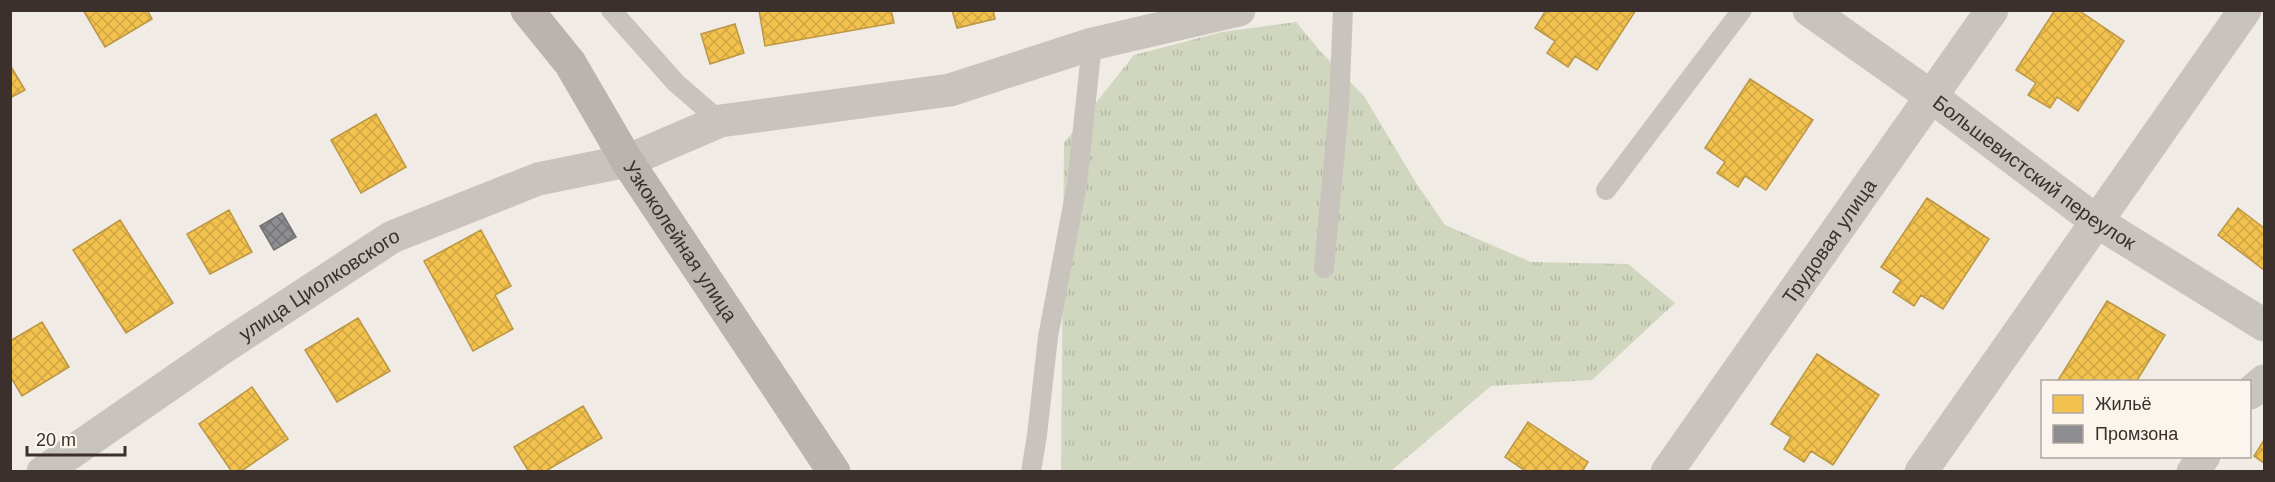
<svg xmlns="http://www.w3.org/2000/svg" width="2275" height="482" font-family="Arial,sans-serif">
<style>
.grass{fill:url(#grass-tufts)}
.homes{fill:url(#homes-cross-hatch);stroke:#bb9644;stroke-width:1.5}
.industry{fill:url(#industry-cross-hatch);stroke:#747173;stroke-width:1.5}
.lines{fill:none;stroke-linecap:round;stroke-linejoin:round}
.lane{stroke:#c9c3be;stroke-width:20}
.street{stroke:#c9c3be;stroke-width:33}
.secondary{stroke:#bab3ae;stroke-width:33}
.labels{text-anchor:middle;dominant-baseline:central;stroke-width:6;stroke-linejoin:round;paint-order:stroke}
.street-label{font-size:20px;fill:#3b302b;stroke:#fbf5ee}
</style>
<defs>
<pattern id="grass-tufts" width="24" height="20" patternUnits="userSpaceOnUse" patternTransform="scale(1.5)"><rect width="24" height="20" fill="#d1d6bf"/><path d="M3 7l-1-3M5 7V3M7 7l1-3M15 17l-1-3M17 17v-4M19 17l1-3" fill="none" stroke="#b4b8a4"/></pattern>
<pattern id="homes-cross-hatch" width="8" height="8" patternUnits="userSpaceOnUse" patternTransform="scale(1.5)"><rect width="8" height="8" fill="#f2c14e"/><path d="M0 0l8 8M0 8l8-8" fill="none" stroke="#d0a644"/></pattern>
<pattern id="industry-cross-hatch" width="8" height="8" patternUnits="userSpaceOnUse" patternTransform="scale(1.5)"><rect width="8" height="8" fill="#8d8d92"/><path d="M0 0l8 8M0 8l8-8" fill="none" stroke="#747477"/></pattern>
</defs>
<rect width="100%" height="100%" fill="#f0ebe5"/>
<path class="grass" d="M 1296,22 L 1321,52 L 1364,96 L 1416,183 L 1445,225 L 1531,262 L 1628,264 L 1675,303 L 1592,380 L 1491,386 L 1391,471 L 1061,472 L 1064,143 L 1134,55 L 1222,32 Z"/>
<path class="homes" d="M 83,10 L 147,10 L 152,19 L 105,47 Z
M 759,10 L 891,10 L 894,23 L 765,46 Z
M 952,10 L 993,10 L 995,19 L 957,28 Z
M 1546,10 L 1636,10 L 1597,70 L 1575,56 L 1568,67 L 1547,53 L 1555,41 L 1535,28 Z
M 2055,10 L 2078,10 L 2124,41 L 2078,111 L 2057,97 L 2050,108 L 2028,95 L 2036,83 L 2016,70 Z
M 735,24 L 744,53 L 710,64 L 701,34 Z
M 10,65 L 25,90 L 10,98 Z
M 1750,79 L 1813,120 L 1766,190 L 1745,176 L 1738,187 L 1717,173 L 1725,162 L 1705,148 Z
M 376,114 L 406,167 L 361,193 L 331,140 Z
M 1927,198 L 1989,239 L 1943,309 L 1921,295 L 1914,306 L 1893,292 L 1901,280 L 1881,267 Z
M 2238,208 L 2264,228 L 2264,270 L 2218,235 Z
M 229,210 L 252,252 L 210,274 L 187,234 Z
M 120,220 L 173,303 L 126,333 L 73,250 Z
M 481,230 L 511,286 L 495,295 L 513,329 L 473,351 L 424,261 Z
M 2107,301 L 2165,335 L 2136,382 L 2057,382 Z
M 358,318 L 390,371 L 337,402 L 305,350 Z
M 42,322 L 69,367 L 22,396 L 10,376 L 10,341 Z
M 1817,354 L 1879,395 L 1833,465 L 1811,451 L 1804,462 L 1784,449 L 1791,437 L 1771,424 Z
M 252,387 L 288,439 L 240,472 L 232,472 L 199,424 Z
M 583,406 L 602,438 L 544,472 L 529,472 L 514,447 Z
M 1528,422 L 1588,462 L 1582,472 L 1527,472 L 1505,457 Z
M 2264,440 L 2264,463 L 2254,456 Z"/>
<path class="industry" d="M 282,213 L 296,237 L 274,250 L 260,226 Z"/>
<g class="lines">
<path class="lane" d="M 611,10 L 676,83 L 720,121
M 1606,190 L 1742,10
M 1324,268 L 1339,106 L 1343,10
M 1031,472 L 1037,435 L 1048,337 L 1077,184 L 1092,44"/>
<g class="street">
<path id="s1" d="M 1809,10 L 1932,97 L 2096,221 L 2264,325"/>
<path d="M 2250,393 L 2264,381"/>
<path id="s2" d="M 43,472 L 224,347 L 392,237 L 538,179 L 627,161 L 720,121 L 950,90 L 1092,44 L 1239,10"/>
<path id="s3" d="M 1667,472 L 1992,10"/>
<path d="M 1921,472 L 2245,10"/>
<path d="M 2193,472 L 2204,456"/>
</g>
<path class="secondary" id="s4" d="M 527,10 L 570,63 L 627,161 L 834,472"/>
</g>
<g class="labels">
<g class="street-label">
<text stroke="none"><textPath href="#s1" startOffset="278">Большевистский переулок</textPath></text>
<text stroke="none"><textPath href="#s4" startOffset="278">Узкоколейная улица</textPath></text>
<text stroke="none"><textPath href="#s3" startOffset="282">Трудовая улица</textPath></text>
<text stroke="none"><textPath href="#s2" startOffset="334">улица Циолковского</textPath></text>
</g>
</g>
<rect width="2275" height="482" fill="none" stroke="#3b302b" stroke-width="24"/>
<rect x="2041" y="380" width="210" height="78" fill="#fbf5ee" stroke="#aea6a0" stroke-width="1.5"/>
<rect x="2053" y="395" width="30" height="18" fill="#f2c14e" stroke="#aea6a0" stroke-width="1.5"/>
<text x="2095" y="410" font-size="18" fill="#3b302b">Жильё</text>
<rect x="2053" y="425" width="30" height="18" fill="#8d8d92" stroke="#aea6a0" stroke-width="1.5"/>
<text x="2095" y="440" font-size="18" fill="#3b302b">Промзона</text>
<path d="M27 446v9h98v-9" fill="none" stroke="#3b302b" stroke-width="3"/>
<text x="36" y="446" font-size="18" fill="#3b302b" stroke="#fbf5ee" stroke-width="4.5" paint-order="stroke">20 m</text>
</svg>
